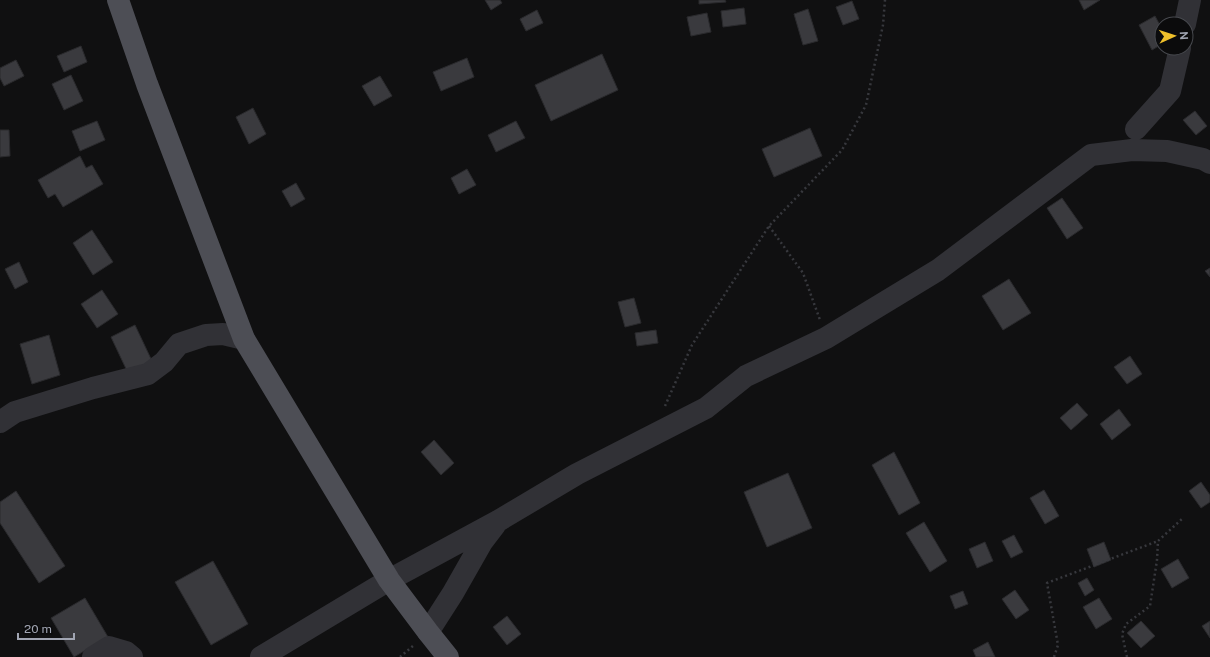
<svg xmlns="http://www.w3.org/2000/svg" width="1210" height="657" font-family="'Public Sans',sans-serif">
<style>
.building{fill:#3a3a3e;stroke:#2a2a2d}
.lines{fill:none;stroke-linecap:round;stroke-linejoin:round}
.path{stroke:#37383d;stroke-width:2.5;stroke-dasharray:2 3;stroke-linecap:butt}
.minor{stroke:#313136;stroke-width:22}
.primary{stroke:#4d4e55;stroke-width:22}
</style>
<rect width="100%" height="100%" fill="#101011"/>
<path class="building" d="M 485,0 L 500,0 L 502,3 L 491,10 Z
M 699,0 L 725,0 L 726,2 L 699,4 Z
M 1079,0 L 1100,0 L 1084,10 Z
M 852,1 L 859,19 L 843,25 L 836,7 Z
M 744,8 L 746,24 L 723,27 L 721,11 Z
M 808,9 L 818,41 L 803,45 L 794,14 Z
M 537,10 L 543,23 L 526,31 L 520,19 Z
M 707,13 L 711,32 L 691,36 L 687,17 Z
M 1155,16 L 1162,29 L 1162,44 L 1152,50 L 1139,25 Z
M 81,46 L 87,62 L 64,72 L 57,56 Z
M 602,54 L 618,90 L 551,121 L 535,85 Z
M 467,58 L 474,77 L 441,91 L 433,72 Z
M 16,60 L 24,76 L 4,86 L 0,78 L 0,68 Z
M 71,75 L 83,101 L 64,110 L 52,84 Z
M 380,76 L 392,96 L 374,106 L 362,86 Z
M 253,108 L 266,134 L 249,144 L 236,117 Z
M 1195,111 L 1207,126 L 1196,135 L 1183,120 Z
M 97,121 L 105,140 L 80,151 L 72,131 Z
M 516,121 L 525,138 L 496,152 L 488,135 Z
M 810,128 L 822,156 L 774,177 L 762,149 Z
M 0,130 L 9,130 L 10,156 L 0,157 Z
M 80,156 L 86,168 L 92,165 L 103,184 L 63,207 L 55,194 L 48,198 L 38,180 Z
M 467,169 L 476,185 L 459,194 L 451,178 Z
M 296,183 L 305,199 L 291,207 L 282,191 Z
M 1062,198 L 1083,228 L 1067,239 L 1047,208 Z
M 92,230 L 113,262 L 93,275 L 73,243 Z
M 19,262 L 28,282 L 15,289 L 5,269 Z
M 1210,268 L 1210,277 L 1205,271 Z
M 1009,279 L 1031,313 L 1003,330 L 982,296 Z
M 102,290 L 118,314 L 97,328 L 81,304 Z
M 634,298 L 641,323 L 625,327 L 618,302 Z
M 135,325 L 152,361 L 128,373 L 111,337 Z
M 656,330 L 658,343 L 637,346 L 635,333 Z
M 49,335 L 60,375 L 32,384 L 20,344 Z
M 1130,356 L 1142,374 L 1127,384 L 1114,367 Z
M 1077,403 L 1088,415 L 1071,430 L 1060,418 Z
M 1119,409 L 1131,425 L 1112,440 L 1100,424 Z
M 434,440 L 454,463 L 441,475 L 421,452 Z
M 894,452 L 920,503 L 899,515 L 872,465 Z
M 788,473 L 812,528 L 767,547 L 744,492 Z
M 1201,482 L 1210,495 L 1210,502 L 1201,508 L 1189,491 Z
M 1044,490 L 1059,516 L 1045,524 L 1030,498 Z
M 16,491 L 65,566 L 39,583 L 0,523 L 0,502 Z
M 924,522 L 947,561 L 930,572 L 906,533 Z
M 1014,535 L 1023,552 L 1011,558 L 1002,541 Z
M 985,542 L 993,561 L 977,568 L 969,549 Z
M 1104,542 L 1111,560 L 1094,567 L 1087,549 Z
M 1178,559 L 1189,578 L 1172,588 L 1161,569 Z
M 213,561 L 248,624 L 211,645 L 175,582 Z
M 1087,578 L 1094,590 L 1085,596 L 1078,583 Z
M 1015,590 L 1029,610 L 1016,619 L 1002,599 Z
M 963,591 L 968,604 L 955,609 L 950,596 Z
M 85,598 L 108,637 L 74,657 L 51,618 Z
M 1099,598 L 1112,619 L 1096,629 L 1083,607 Z
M 507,616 L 521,634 L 507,645 L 493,627 Z
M 1141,621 L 1155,636 L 1141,648 L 1127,633 Z
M 1210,621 L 1210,638 L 1202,626 Z
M 988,642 L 995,657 L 976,657 L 973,650 Z"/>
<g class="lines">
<path class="path" d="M 769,226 L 803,273 L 820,320
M 665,406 L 692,345 L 769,226 L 842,150 L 866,105 L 883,25 L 885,0
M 400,657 L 414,645
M 1054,657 L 1058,645 L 1047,583 L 1158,541
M 1127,657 L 1122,634 L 1126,624 L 1150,606 L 1157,560 L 1158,541 L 1183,518"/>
<path class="minor" d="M 1185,24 L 1190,0
M 1136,129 L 1170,91 L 1180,48
M 0,422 L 15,412 L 93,388 L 148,374 L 164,362 L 179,344 L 206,335 L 223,334 L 244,339
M 428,632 L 453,593 L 482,542 L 495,525
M 93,657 L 109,647 L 126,652 L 132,657
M 261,657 L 389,580 L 498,521 L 577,474 L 706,408 L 746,376 L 826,338 L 877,307 L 938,270 L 1091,155 L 1132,150 L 1167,151 L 1203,159 L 1210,163"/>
<path class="primary" d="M 118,0 L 147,84 L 244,339 L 389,580 L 428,632 L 448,657"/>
</g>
<g transform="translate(1174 36) rotate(87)"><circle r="19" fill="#0b0b0c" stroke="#47494e"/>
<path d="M0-3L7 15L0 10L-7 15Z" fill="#efc02b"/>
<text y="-6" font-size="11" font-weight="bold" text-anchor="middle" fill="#a1a5b2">N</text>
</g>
<path d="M18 633v6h56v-6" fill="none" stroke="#a1a5b2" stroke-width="2"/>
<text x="24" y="633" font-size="12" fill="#a1a5b2" stroke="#0b0b0c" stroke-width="3" paint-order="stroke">20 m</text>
</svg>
